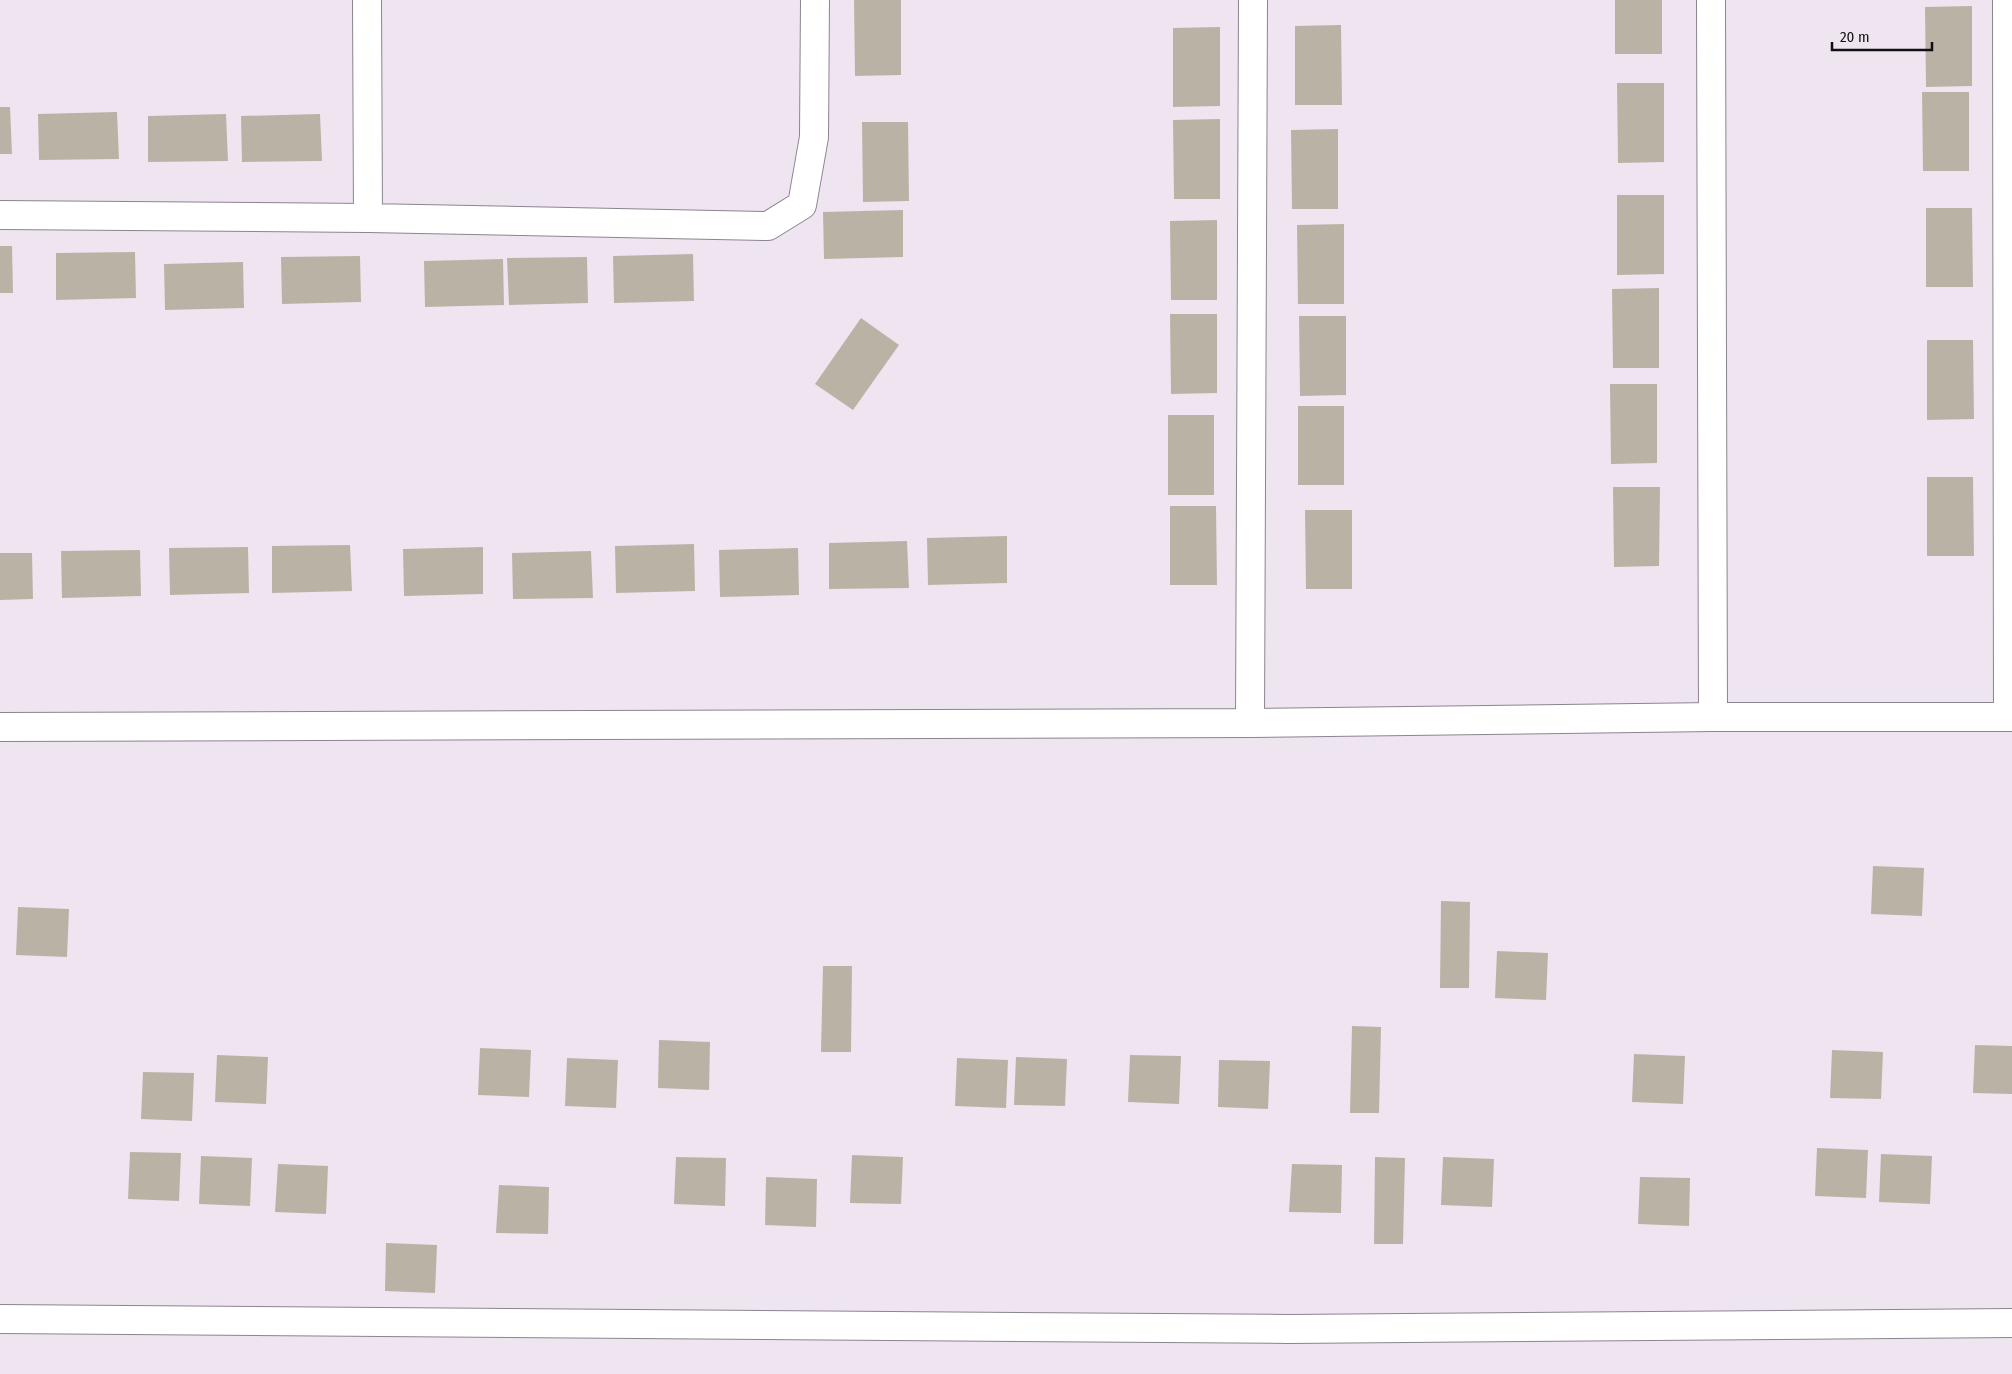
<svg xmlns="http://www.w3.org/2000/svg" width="2012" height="1374" font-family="'Fira Sans Condensed',sans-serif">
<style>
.building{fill:#bbb2a6}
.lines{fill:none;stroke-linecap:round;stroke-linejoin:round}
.minor-casing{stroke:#8c848f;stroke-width:30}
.minor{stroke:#fff;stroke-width:28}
</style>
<rect width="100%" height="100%" fill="#eee5f1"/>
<path class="building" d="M 854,0 L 901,0 L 901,75 L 855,76 Z
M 1615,0 L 1662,0 L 1662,54 L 1615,54 Z
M 1972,6 L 1972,86 L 1926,87 L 1925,7 Z
M 1341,25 L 1342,105 L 1295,105 L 1295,26 Z
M 1220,27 L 1220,106 L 1173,107 L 1173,28 Z
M 1617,83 L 1664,83 L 1664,162 L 1618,163 Z
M 1922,92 L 1969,92 L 1969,171 L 1923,171 Z
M 0,107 L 10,107 L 12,154 L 0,154 Z
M 117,112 L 119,159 L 39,160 L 38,114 Z
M 226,114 L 228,161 L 148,162 L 148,116 Z
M 320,114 L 322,161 L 242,162 L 241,116 Z
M 1220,119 L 1220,199 L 1174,199 L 1173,120 Z
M 862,122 L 908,122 L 909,201 L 863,202 Z
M 1338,129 L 1338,209 L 1292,209 L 1291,130 Z
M 1617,195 L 1664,195 L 1664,274 L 1617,275 Z
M 1926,208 L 1972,208 L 1973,287 L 1926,287 Z
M 903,210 L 903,257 L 824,259 L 823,212 Z
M 1217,220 L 1217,300 L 1171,300 L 1170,221 Z
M 1344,224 L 1344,304 L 1298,304 L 1297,225 Z
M 0,246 L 12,246 L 13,293 L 0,293 Z
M 135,252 L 136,298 L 56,300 L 56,253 Z
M 693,254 L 694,301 L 614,303 L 613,256 Z
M 360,256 L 361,302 L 282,304 L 281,257 Z
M 587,257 L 588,303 L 509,305 L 507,258 Z
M 503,259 L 504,305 L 425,307 L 424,261 Z
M 243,262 L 244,308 L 165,310 L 164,264 Z
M 1659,288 L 1659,368 L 1613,368 L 1612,289 Z
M 1170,314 L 1217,314 L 1217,393 L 1171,394 Z
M 1299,316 L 1346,316 L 1346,395 L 1300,396 Z
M 861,318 L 899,345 L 853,410 L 815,384 Z
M 1927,340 L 1973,340 L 1974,419 L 1927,420 Z
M 1610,384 L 1657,384 L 1657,463 L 1611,464 Z
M 1298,406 L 1344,406 L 1344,485 L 1298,485 Z
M 1168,415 L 1214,415 L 1214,495 L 1168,495 Z
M 1927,477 L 1973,477 L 1974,556 L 1927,556 Z
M 1613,487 L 1660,487 L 1659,566 L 1614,567 Z
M 1170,506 L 1216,506 L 1217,585 L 1170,585 Z
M 1305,510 L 1352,510 L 1352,589 L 1306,589 Z
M 1007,536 L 1007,583 L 928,585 L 927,538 Z
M 907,541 L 909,588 L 829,589 L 829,543 Z
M 694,544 L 695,591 L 616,593 L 615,546 Z
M 350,545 L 352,591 L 272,593 L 272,546 Z
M 248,547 L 249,593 L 170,595 L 169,548 Z
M 483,547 L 483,594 L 404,596 L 403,549 Z
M 798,548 L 799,595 L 720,597 L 719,550 Z
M 140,550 L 141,596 L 62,598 L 61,551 Z
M 591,551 L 593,598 L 513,599 L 512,553 Z
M 0,553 L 32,553 L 33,599 L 0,600 Z
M 1873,866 L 1924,868 L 1922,916 L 1871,914 Z
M 1441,901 L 1470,902 L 1469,988 L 1440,988 Z
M 18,907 L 69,909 L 67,957 L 16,955 Z
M 1497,951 L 1548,953 L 1546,1000 L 1495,998 Z
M 823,966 L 852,966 L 851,1052 L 821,1052 Z
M 1352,1026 L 1381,1027 L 1379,1113 L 1350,1113 Z
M 659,1040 L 710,1042 L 709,1090 L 658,1088 Z
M 1975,1045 L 2012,1046 L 2012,1094 L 1973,1093 Z
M 480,1048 L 531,1050 L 529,1097 L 478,1095 Z
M 1832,1050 L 1883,1052 L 1881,1099 L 1830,1098 Z
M 1634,1054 L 1685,1056 L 1683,1104 L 1632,1102 Z
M 217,1055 L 268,1057 L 266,1104 L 215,1102 Z
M 1130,1055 L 1181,1056 L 1179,1104 L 1128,1102 Z
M 1016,1057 L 1067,1059 L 1065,1106 L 1014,1105 Z
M 567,1058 L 618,1060 L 616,1108 L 565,1106 Z
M 957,1058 L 1008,1060 L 1006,1108 L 955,1106 Z
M 1219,1060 L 1270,1061 L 1268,1109 L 1218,1107 Z
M 143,1072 L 194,1073 L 192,1121 L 141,1119 Z
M 1817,1148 L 1868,1150 L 1866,1198 L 1815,1196 Z
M 130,1152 L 181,1153 L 179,1201 L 128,1199 Z
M 1881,1154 L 1932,1156 L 1930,1204 L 1879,1202 Z
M 852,1155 L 903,1157 L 901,1204 L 850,1203 Z
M 201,1156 L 252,1158 L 250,1206 L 199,1204 Z
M 676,1157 L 726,1158 L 725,1206 L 674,1204 Z
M 1375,1157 L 1405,1158 L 1403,1244 L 1374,1244 Z
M 1443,1157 L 1494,1159 L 1492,1207 L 1441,1205 Z
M 278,1164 L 328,1166 L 326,1214 L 275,1212 Z
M 1292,1164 L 1342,1165 L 1341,1213 L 1289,1212 Z
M 766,1177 L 817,1179 L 816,1227 L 765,1225 Z
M 1640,1177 L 1690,1178 L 1689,1226 L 1638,1224 Z
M 499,1185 L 549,1187 L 548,1234 L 496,1233 Z
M 386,1243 L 437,1245 L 435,1293 L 385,1291 Z"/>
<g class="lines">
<defs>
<path id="minor" d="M 367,0 L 368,218
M 1711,0 L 1713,717
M 2007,0 L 2008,717
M 0,215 L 368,218 L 768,226 L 802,205 L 814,137 L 815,0
M 1250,723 L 1253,0
M 0,727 L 1250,723 L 1713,717 L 2012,717
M 0,1319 L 1289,1329 L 2012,1323"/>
</defs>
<use href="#minor" class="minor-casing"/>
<use href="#minor" class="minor"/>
</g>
<path d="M1832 42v8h100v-8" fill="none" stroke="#120f13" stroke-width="2.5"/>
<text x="1840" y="42" font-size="15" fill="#120f13" stroke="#eee5f1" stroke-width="4" paint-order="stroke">20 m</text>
</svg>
